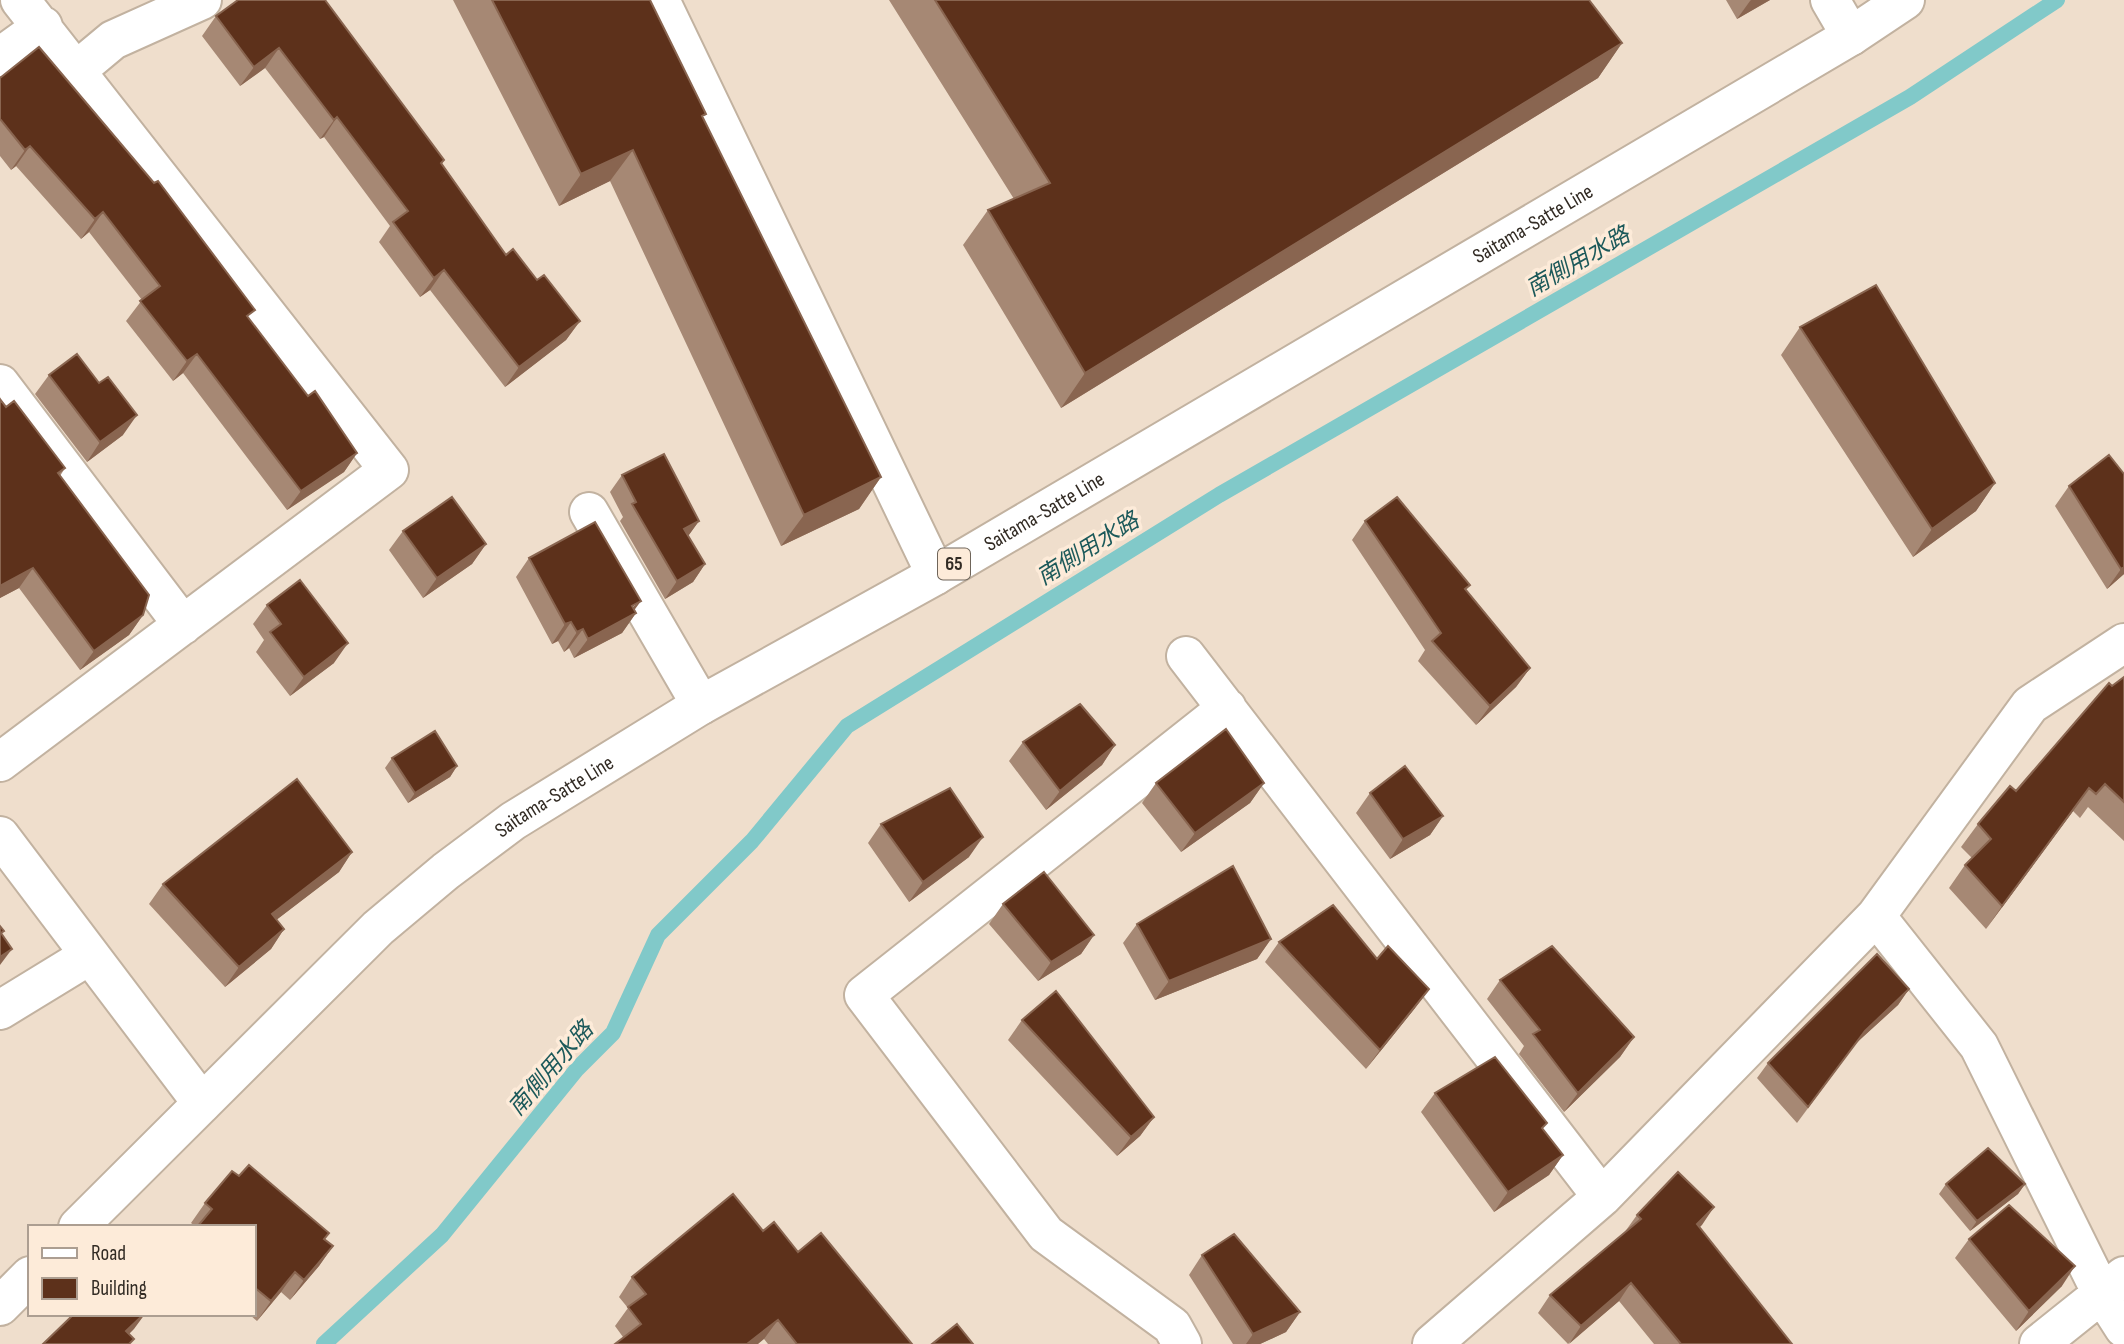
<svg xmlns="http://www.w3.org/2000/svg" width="2124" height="1344" font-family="'Sofia Sans Condensed','Noto Sans JP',sans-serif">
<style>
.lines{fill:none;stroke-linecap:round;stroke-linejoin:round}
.stream{stroke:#81c9c9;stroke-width:16}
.minor-casing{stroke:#c2b2a0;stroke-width:42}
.primary-casing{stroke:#c2b2a0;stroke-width:42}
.minor{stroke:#fff;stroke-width:38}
.primary{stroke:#fff;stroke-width:38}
.wall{fill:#a68874}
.shaded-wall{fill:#896550}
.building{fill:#5d311b;stroke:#896550;stroke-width:2}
.labels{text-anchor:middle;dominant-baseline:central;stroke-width:7;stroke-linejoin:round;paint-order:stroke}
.shield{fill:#fdebd9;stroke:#6f655a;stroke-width:2}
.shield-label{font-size:19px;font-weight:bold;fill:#322b24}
.street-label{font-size:21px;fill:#322b24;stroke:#fdebd9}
.water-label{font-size:23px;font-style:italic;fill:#1c595a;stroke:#fdebd9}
</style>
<rect width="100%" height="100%" fill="#efdecc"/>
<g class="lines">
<path class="stream" d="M 324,1344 L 442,1235 L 577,1069 L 613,1033 L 658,935 L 752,841 L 847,726 L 1219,495 L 1910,97 L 2057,0"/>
<defs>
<path id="minor" d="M 660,0 L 936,575
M 1830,0 L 1851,36
M 0,57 L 43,26
M 77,70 L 113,40 L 202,0
M 0,384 L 183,625
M 589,512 L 701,705
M 1186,656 L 1602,1197
M 0,762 L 389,470 L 20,0
M 0,836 L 202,1103
M 1876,916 L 1979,1046 L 2101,1292 L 2124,1328
M 0,1010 L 90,955
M 1182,1344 L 1172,1326 L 1046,1234 L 864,995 L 1227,708
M 1432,1344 L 1602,1197 L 1876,916 L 2030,705 L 2124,643
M 2039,1344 L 2124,1276"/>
<g id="primary">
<path id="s1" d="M 78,1227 L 378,928 L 446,871 L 513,821 L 701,705 L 936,575 L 1851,36 L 1905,0"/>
<path d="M 0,1306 L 30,1276"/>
</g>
</defs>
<use href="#minor" class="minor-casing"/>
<use href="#primary" class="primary-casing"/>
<use href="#minor" class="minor"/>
<use href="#primary" class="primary"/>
</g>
<path class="wall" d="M 238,0 L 444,160 L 442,164 L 506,255 L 537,280 L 580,321 L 566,340 L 505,387 L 430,290 L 420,297 L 379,242 L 390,226 L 324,137 L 320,139 L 265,68 L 240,86 L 202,36 L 216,16 Z
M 453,0 L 650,0 L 703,118 L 881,477 L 859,509 L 781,546 L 610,181 L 559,206 Z
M 889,0 L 1589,0 L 1622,43 L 1598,78 L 1061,408 L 963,245 L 988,210 L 1014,199 Z
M 1726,0 L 1770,0 L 1737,19 Z
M 0,78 L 249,319 L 308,396 L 357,453 L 344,472 L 287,510 L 183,373 L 173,381 L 126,321 L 142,300 L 89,232 L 81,239 L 16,166 L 11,170 L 0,156 Z
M 1800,327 L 1995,483 L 1976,511 L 1913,557 L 1781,355 Z
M 49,375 L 99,383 L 123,435 L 87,462 L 35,394 Z
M 0,399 L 65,468 L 60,476 L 143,615 L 129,635 L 80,670 L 19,588 L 0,598 Z
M 2124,474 L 2124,574 L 2107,589 L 2055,506 L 2069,486 Z
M 622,475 L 699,521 L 688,536 L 705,564 L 693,582 L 665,599 L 620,521 L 623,517 L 610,492 Z
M 1365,521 L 1470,585 L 1466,590 L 1530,668 L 1516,687 L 1476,725 L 1418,661 L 1425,650 L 1352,540 Z
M 403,531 L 486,544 L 472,564 L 423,598 L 389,550 Z
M 529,558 L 634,610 L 636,613 L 622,633 L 574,658 L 569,648 L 564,652 L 558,641 L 552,644 L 516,577 Z
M 267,605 L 334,663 L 290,696 L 256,652 L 264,640 L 253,624 Z
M 2124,677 L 2124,841 L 2088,807 L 2080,818 L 2073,811 L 1986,929 L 1949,888 L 1965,865 L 1972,858 L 1961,847 L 1978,824 L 2016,791 L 2112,686 Z
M 1023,742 L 1115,745 L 1102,765 L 1046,810 L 1009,761 Z
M 392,758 L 457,766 L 450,777 L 408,803 L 385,768 Z
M 1156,783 L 1264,783 L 1250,803 L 1181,852 L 1142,803 Z
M 1370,793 L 1443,816 L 1430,835 L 1390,859 L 1356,813 Z
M 881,824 L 969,857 L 909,902 L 868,843 Z
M 352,852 L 339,872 L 276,920 L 284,929 L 271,949 L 225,987 L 149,904 L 163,884 Z
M 1003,904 L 1094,935 L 1081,954 L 1038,981 L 989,924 Z
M 1137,924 L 1271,939 L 1257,959 L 1155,1000 L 1123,943 Z
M 1279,942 L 1415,1008 L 1366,1069 L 1265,962 Z
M 1500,980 L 1634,1037 L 1620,1057 L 1564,1112 L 1519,1054 L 1524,1046 L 1487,999 Z
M 1909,989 L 1898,1005 L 1853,1046 L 1797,1123 L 1757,1078 L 1768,1063 Z
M 1022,1020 L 1154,1117 L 1140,1136 L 1117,1156 L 1008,1040 Z
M 1435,1093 L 1543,1129 L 1563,1155 L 1549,1175 L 1494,1212 L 1421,1112 Z
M 1946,1184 L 2025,1184 L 2018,1194 L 1970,1231 L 1939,1194 Z
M 205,1203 L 329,1233 L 325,1239 L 333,1246 L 319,1266 L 290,1300 L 281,1292 L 257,1321 L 249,1314 L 254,1314 L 254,1227 L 196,1227 L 191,1223 Z
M 1714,1207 L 1699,1227 L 1792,1344 L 1654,1344 L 1619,1301 L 1568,1344 L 1538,1313 L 1550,1295 L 1624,1233 L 1637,1215 Z
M 763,1231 L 798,1252 L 912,1344 L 768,1344 L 764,1339 L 623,1337 L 615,1326 L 628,1308 L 619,1297 L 632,1277 Z
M 1969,1239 L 2062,1286 L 2016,1331 L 1955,1258 Z
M 1202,1255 L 1300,1312 L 1286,1332 L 1260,1344 L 1233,1344 L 1189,1275 Z"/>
<path class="shaded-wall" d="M 1751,0 L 1770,0 L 1737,19 L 1750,1 Z
M 1622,43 L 1598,78 L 1061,408 L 1085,373 Z
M 279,48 L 265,68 L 240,86 L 254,67 Z
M 337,117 L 324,137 L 320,139 L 334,120 Z
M 30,146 L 16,166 L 11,170 L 25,150 Z
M 633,150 L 610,181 L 559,206 L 581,174 Z
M 103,212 L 89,232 L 81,239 L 95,219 Z
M 444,270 L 430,290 L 420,297 L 434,278 Z
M 580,321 L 566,340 L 505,387 L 519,367 Z
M 197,354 L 183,373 L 173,381 L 187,361 Z
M 137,415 L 123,435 L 87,462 L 100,442 Z
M 357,453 L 344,472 L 287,510 L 301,491 Z
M 881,477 L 859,509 L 781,546 L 804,515 Z
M 1995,483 L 1976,511 L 1913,557 L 1932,529 Z
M 699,521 L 686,539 L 684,529 Z
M 486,544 L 472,564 L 423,598 L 437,578 Z
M 705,564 L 693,582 L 665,599 L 677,581 Z
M 2124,567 L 2124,574 L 2107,589 L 2121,569 Z
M 33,568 L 19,588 L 0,598 L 0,586 Z
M 641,601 L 630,616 L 636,613 L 622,633 L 574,658 L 588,639 Z
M 143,615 L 129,635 L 80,670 L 94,651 Z
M 571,622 L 558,641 L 552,644 L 565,624 Z
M 583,629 L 569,648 L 564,652 L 577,632 Z
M 348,643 L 334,663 L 290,696 L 304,677 Z
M 1530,668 L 1516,687 L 1476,725 L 1490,706 Z
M 1115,745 L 1102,765 L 1046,810 L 1060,791 Z
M 457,766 L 450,777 L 408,803 L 415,793 Z
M 1264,783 L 1250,803 L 1181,852 L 1195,833 Z
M 2089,788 L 2073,811 L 1986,929 L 2002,906 Z
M 1443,816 L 1430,835 L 1390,859 L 1403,839 Z
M 983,837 L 969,857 L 909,902 L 923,882 Z
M 352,852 L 339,872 L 258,934 L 272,914 Z
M 284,929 L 271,949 L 225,987 L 239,967 Z
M 1094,935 L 1081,954 L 1038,981 L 1051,962 Z
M 1271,939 L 1257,959 L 1155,1000 L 1169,981 Z
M 12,949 L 0,965 L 0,957 Z
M 1429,989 L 1415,1008 L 1366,1069 L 1380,1050 Z
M 1909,989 L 1898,1005 L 1853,1046 L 1797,1123 L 1865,1031 Z
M 1634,1037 L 1620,1057 L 1564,1112 L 1578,1093 Z
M 1154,1117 L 1140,1136 L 1117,1156 L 1131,1137 Z
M 1563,1155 L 1549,1175 L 1494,1212 L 1508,1192 Z
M 2025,1184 L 2018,1194 L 1970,1231 L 1977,1221 Z
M 1714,1207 L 1702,1225 L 1685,1242 L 1697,1224 Z
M 333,1246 L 319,1266 L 290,1300 L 304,1280 Z
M 2075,1266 L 2062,1286 L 2016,1331 L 2029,1311 Z
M 295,1272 L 281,1292 L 257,1321 L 271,1301 Z
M 1631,1283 L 1619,1301 L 1569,1344 L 1581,1326 Z
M 1300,1312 L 1286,1332 L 1260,1344 L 1246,1344 L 1253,1334 Z
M 144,1314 L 145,1314 L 134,1329 L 119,1344 L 126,1331 Z
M 778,1320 L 764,1339 L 758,1344 L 747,1344 Z"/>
<path class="building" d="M 238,0 L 325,0 L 444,160 L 441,163 L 506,255 L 513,249 L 537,280 L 544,275 L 580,321 L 519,367 L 444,270 L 434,278 L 393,222 L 408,211 L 337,117 L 334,120 L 279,48 L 254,67 L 216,16 Z
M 492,0 L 650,0 L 706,114 L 702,116 L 881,477 L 804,515 L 633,150 L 581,174 Z
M 935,0 L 1589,0 L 1622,43 L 1085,373 L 988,210 L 1050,183 Z
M 39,47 L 154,183 L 158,181 L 255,310 L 247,316 L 308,396 L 315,391 L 357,453 L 301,491 L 197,354 L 187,361 L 140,301 L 160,286 L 103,212 L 95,219 L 30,146 L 25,150 L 0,119 L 0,78 Z
M 1876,285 L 1995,483 L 1932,529 L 1800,327 Z
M 77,354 L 99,383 L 108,377 L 137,415 L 100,442 L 49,375 Z
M 0,399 L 6,407 L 14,401 L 65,468 L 58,473 L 149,595 L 143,615 L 94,651 L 33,568 L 0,586 Z
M 664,454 L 699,521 L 684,529 L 705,564 L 677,581 L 632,504 L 636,502 L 622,475 Z
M 2109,455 L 2124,474 L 2124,567 L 2121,569 L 2069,486 Z
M 452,497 L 486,544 L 437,578 L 403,531 Z
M 1397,497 L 1470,585 L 1465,589 L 1530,668 L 1490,706 L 1432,641 L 1441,633 L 1365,521 Z
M 595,522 L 641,601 L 632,606 L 636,613 L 588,639 L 583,629 L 577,632 L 571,622 L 565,624 L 529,558 Z
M 300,580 L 348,643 L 304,677 L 270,632 L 281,624 L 267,605 Z
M 2124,677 L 2124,802 L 2105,784 L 2096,794 L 2089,788 L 2002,906 L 1965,865 L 1991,839 L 1978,824 L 2010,786 L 2016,791 L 2109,683 L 2112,686 Z
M 1080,704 L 1115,745 L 1060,791 L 1023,742 Z
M 1226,729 L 1264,783 L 1195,833 L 1156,783 Z
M 435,731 L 457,766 L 415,793 L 392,758 Z
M 1405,766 L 1443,816 L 1403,839 L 1370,793 Z
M 297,779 L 352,852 L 272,914 L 284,929 L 239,967 L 163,884 Z
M 950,788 L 983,837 L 923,882 L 881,824 Z
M 1233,866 L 1271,939 L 1169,981 L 1137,924 Z
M 1044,872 L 1094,935 L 1051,962 L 1003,904 Z
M 1333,905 L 1377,959 L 1388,946 L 1429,989 L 1380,1050 L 1279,942 Z
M 0,926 L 4,931 L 1,933 L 12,949 L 0,957 Z
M 1552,946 L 1634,1037 L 1578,1093 L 1533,1034 L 1540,1030 L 1500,980 Z
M 1877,954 L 1909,989 L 1865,1031 L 1808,1107 L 1768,1063 Z
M 1056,991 L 1154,1117 L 1131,1137 L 1022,1020 Z
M 1495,1057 L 1547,1123 L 1542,1128 L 1563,1155 L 1508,1192 L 1435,1093 Z
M 1988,1148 L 2025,1184 L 1977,1221 L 1946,1184 Z
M 249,1165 L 329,1233 L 324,1239 L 333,1246 L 304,1280 L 295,1272 L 271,1301 L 254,1287 L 254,1227 L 197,1227 L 212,1209 L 205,1203 L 232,1171 L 239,1176 Z
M 1678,1172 L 1714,1207 L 1697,1224 L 1792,1344 L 1681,1344 L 1631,1283 L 1581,1326 L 1550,1295 L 1641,1219 L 1637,1215 Z
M 733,1194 L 763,1231 L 774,1222 L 798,1252 L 821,1233 L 912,1344 L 797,1344 L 778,1320 L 747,1344 L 615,1344 L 641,1324 L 628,1307 L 646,1294 L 632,1277 Z
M 2009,1205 L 2075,1266 L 2029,1311 L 1969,1239 Z
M 1234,1234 L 1300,1312 L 1253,1334 L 1202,1255 Z
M 74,1314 L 144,1314 L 126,1331 L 134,1339 L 129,1344 L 43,1344 Z
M 957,1324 L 973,1344 L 932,1344 Z"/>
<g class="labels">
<rect class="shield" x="938" y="548.5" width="32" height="31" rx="5"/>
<g class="shield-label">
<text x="954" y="564">65</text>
</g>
<g class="street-label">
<text stroke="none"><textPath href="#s1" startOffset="1778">Saitama-Satte Line</textPath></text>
<text stroke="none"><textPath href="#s1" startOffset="1211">Saitama-Satte Line</textPath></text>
<text stroke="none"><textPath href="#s1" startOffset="644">Saitama-Satte Line</textPath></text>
</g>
<g class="water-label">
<text transform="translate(1578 262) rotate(-30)">南側用水路</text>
<text transform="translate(1088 549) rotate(-32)">南側用水路</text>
<text transform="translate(551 1069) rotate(-49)">南側用水路</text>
</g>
</g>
<rect x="28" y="1225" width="228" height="91" fill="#fdebd9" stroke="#ac9e91" stroke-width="2"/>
<rect x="42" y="1248" width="35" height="10" fill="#ffffff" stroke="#ac9e91" stroke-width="2"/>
<text x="91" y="1260" font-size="21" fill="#322b24">Road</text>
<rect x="42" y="1278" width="35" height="21" fill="#5d311b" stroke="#ac9e91" stroke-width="2"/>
<text x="91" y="1295" font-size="21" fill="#322b24">Building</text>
</svg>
